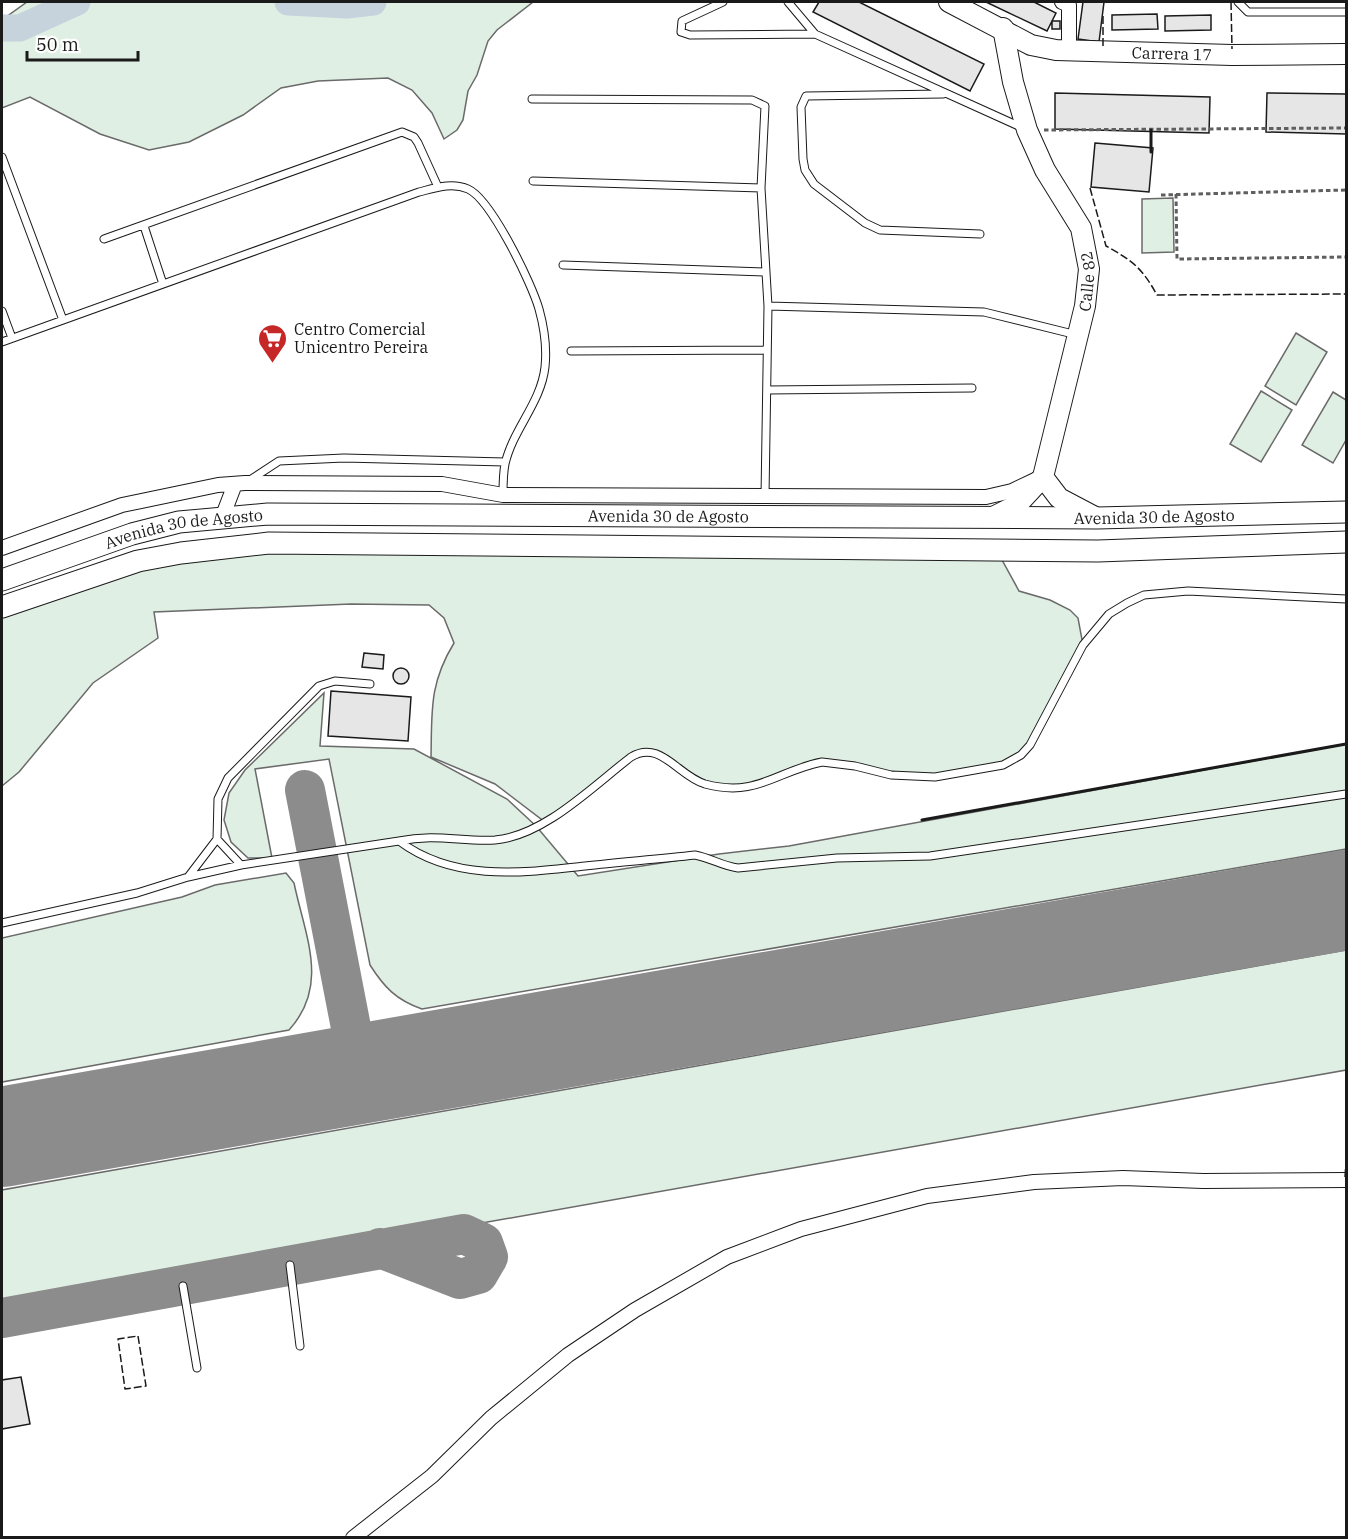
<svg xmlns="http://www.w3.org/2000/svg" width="1348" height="1539" font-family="'IBM Plex Serif',serif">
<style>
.green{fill:#e0efe3;stroke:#6a6a6a;stroke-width:1.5}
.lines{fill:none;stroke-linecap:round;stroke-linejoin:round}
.river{stroke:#c6d2dc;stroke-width:27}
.taxiway{stroke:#8c8c8c;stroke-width:40}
.runway{stroke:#8c8c8c;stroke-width:100}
.building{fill:#e6e6e6;stroke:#1a1a1a;stroke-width:1.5}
.lane-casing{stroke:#1a1a1a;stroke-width:9}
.street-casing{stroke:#1a1a1a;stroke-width:16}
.secondary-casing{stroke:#1a1a1a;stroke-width:22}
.primary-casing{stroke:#1a1a1a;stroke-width:23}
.path{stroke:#5f5f5f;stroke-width:3;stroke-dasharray:4.5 3;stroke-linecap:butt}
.lane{stroke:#fff;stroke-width:7}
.street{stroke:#fff;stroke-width:14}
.secondary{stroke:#fff;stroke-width:20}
.primary{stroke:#fff;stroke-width:21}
.fence{stroke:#1a1a1a;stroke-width:1.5;stroke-dasharray:8 3;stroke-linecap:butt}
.wall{stroke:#1a1a1a;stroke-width:3}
.labels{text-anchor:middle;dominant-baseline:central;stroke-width:4.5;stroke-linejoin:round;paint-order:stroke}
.street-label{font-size:16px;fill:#1a1a1a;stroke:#fff}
.poi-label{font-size:16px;fill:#1a1a1a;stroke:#fff;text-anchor:start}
</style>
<rect width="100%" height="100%" fill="#fff"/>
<path class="green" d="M 27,2 L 533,2 L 497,30 L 488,41 L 477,75 L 468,91 L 463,120 L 457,130 L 444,139 L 432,113 L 412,90 L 388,78 L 318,81 L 281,88 L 243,115 L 189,142 L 149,150 L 100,134 L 30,97 L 2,108 L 2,20 Z
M 1173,198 L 1174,252 L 1142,253 L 1142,199 Z
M 1296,333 L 1327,352 L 1296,405 L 1265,386 Z
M 1261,391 L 1292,410 L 1261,462 L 1230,444 Z
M 1333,392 L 1346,400 L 1346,440 L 1333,463 L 1302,445 Z
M 996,549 L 1019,591 L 1050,600 L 1070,610 L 1078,618 L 1083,645 L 1030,745 L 1003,765 L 913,777 L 822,762 L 755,787 L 707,784 L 661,755 L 637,753 L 545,822 L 495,784 L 431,757 C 432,711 429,684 454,643 L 444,618 L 429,605 L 351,604 L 154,612 L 158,638 L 93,683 L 19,772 L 2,786 L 2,607 L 181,553 Z
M 324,693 L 320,746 L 414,749 L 507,799 L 536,826 L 578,876 L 719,854 L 789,846 L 1346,744 L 1346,849 L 422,1009 C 396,1000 384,987 370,965 L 329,759 L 255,769 L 272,858 L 248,858 L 231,842 L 224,820 L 229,793 L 245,770 Z
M 286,873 L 294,883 C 305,936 330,985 289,1030 L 2,1082 L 2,938 L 182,897 L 215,885 Z
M 1346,950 L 1346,1070 L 2,1308 L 2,1190 Z"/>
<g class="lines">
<path class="river" d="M 288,2 L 347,5 L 373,2
M 2,28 L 20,28 L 77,2"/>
<path class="taxiway" d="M 305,790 L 360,1074
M 2,1318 L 464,1234 L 483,1243 L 488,1257 L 478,1274 L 460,1279 L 380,1248"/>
<path class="runway" d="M 2,1137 L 1346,900"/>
</g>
<path class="building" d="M 819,2 L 859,2 L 984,64 L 970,91 L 813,12 Z
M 986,2 L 1034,2 L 1056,13 L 1047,31 Z
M 1083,2 L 1104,2 L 1099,42 L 1078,39 Z
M 1157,14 L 1158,29 L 1112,30 L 1112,15 Z
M 1211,15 L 1211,30 L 1165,31 L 1165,16 Z
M 1052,21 L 1060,21 L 1060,29 L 1052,29 Z
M 1055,93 L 1210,97 L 1209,133 L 1055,129 Z
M 1267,93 L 1346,94 L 1346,134 L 1266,132 Z
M 1095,143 L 1153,148 L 1149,192 L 1091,187 Z
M 364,653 L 384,655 L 383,669 L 362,667 Z
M393 676a8 8 0 1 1 16 0a8 8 0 1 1-16 0Z
M 331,691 L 411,697 L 408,741 L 328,736 Z
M 21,1377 L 30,1424 L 2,1429 L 2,1380 Z"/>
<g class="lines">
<defs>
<path id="lane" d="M 723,2 L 682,21 L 681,32 L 690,35 L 815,34 L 1023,128
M 788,2 L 815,34
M 1238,2 L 1248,12 L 1346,12
M 943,94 L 806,96 L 801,107 L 803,159 L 805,170 L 814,184 L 865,223 L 880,230 L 980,234
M 532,99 L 752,100 L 765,106 L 761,188 L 768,306 L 765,496
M 2,157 L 63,320
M 533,181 L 761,188
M 144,226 L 163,284
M 104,239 L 402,132 L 414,137 L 418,143 L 438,187
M 563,265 L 765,272
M 768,306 L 984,312 L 1077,335
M 2,311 L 12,338
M 2,342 L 419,192 C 435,188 452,182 468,189 C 491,199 532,284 539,309 C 544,327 547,348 545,367 C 541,403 513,429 505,464 C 503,474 503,485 503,495
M 571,351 L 766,350
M 767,390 L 972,388
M 250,480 L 279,461 L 344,458 L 505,462
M 399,841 C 436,833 461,842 495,840 C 544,836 593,786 631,757 C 660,739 678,776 705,784 C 757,798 776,771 822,762 L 855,766 L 891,775 L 935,777 L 1003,765 L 1021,755 L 1030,745 L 1083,645 L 1109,614 L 1127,603 L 1144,595 L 1188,591 L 1346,599
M 241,865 L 217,839 L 218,799 L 228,778 L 319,686 L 335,681 L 370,684
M 188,877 L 241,865 L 399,841 C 454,882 521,873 585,866 C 622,862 659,859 695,855 C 711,858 722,866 738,868 L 837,858 L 930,856 L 1346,794
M 2,923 L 137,893 L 188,877 L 217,839
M 290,1265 L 300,1346
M 183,1286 L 197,1368"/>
<path id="street" d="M 1062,2 L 1069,5 L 1069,52
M 222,518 L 235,484
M 2,548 L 122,505 L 218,485 L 245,483 L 442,484 L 503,495 L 986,497 L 1012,491 L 1035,480
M 353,1538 L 432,1476 L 491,1418 L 568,1355 L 635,1310 L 727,1257 L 801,1229 L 927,1196 L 1034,1182 L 1123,1178 L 1203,1181 L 1346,1180"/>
<g id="secondary">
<path id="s1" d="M 949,2 L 1031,45 L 1056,50 L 1232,55 L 1346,54"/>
<path d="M 1043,477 L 1059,498 L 1097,518"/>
<path id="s2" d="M 993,517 L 1017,505 L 1043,477 L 1085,306 L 1089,269 L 1081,228 L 1045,170 L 1027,130 L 1013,82 L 1003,28"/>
</g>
<g id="primary">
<path id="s3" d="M 2,580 L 132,534 L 179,522 L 268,514 L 1097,518 L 1346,512"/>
<path d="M 2,607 L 138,561 L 181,553 L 269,543 L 1098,551 L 1346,542"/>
</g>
</defs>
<use href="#lane" class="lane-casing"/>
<use href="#street" class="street-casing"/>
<use href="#secondary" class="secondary-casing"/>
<use href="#primary" class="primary-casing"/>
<path class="path" d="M 1044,130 L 1346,128
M 1176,194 L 1177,259 L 1346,257
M 1161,195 L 1346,190"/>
<use href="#lane" class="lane"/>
<use href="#street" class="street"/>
<use href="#secondary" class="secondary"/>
<use href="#primary" class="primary"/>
<path class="fence" d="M 1231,2 L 1232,49
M 1103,16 L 1103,46
M 1090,188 L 1106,246 C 1133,261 1142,268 1157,295 L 1346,294
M 1345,1177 L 1346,1162
M 138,1336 L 146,1386 L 125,1389 L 118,1339 Z"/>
<path class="wall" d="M 1151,130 L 1151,152
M 922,820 L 1346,744"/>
</g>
<defs>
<symbol id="supermarket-pin" viewBox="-11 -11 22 30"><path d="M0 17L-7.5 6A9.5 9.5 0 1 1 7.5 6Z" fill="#c62828" stroke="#fff"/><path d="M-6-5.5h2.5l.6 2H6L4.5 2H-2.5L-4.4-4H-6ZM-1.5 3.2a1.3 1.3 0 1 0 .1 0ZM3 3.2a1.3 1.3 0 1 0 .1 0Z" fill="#fff"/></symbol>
</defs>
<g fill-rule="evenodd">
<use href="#supermarket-pin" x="256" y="322" width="33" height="45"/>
</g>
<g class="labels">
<g class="street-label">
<text stroke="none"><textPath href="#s1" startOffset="234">Carrera 17</textPath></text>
<text stroke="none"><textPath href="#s2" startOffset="266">Calle 82</textPath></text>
<text stroke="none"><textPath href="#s3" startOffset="676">Avenida 30 de Agosto</textPath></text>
<text stroke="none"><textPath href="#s3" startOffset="1162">Avenida 30 de Agosto</textPath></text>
<text stroke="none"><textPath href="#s3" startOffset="190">Avenida 30 de Agosto</textPath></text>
</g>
<g class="poi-label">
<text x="294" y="329">Centro Comercial<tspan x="294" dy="18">Unicentro Pereira</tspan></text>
</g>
</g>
<rect width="1348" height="1539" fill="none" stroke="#1a1a1a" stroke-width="6"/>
<path d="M27 51v9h111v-9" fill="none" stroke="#1a1a1a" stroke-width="3"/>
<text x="36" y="51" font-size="18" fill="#1a1a1a" stroke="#ffffff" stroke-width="4.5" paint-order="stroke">50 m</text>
</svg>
